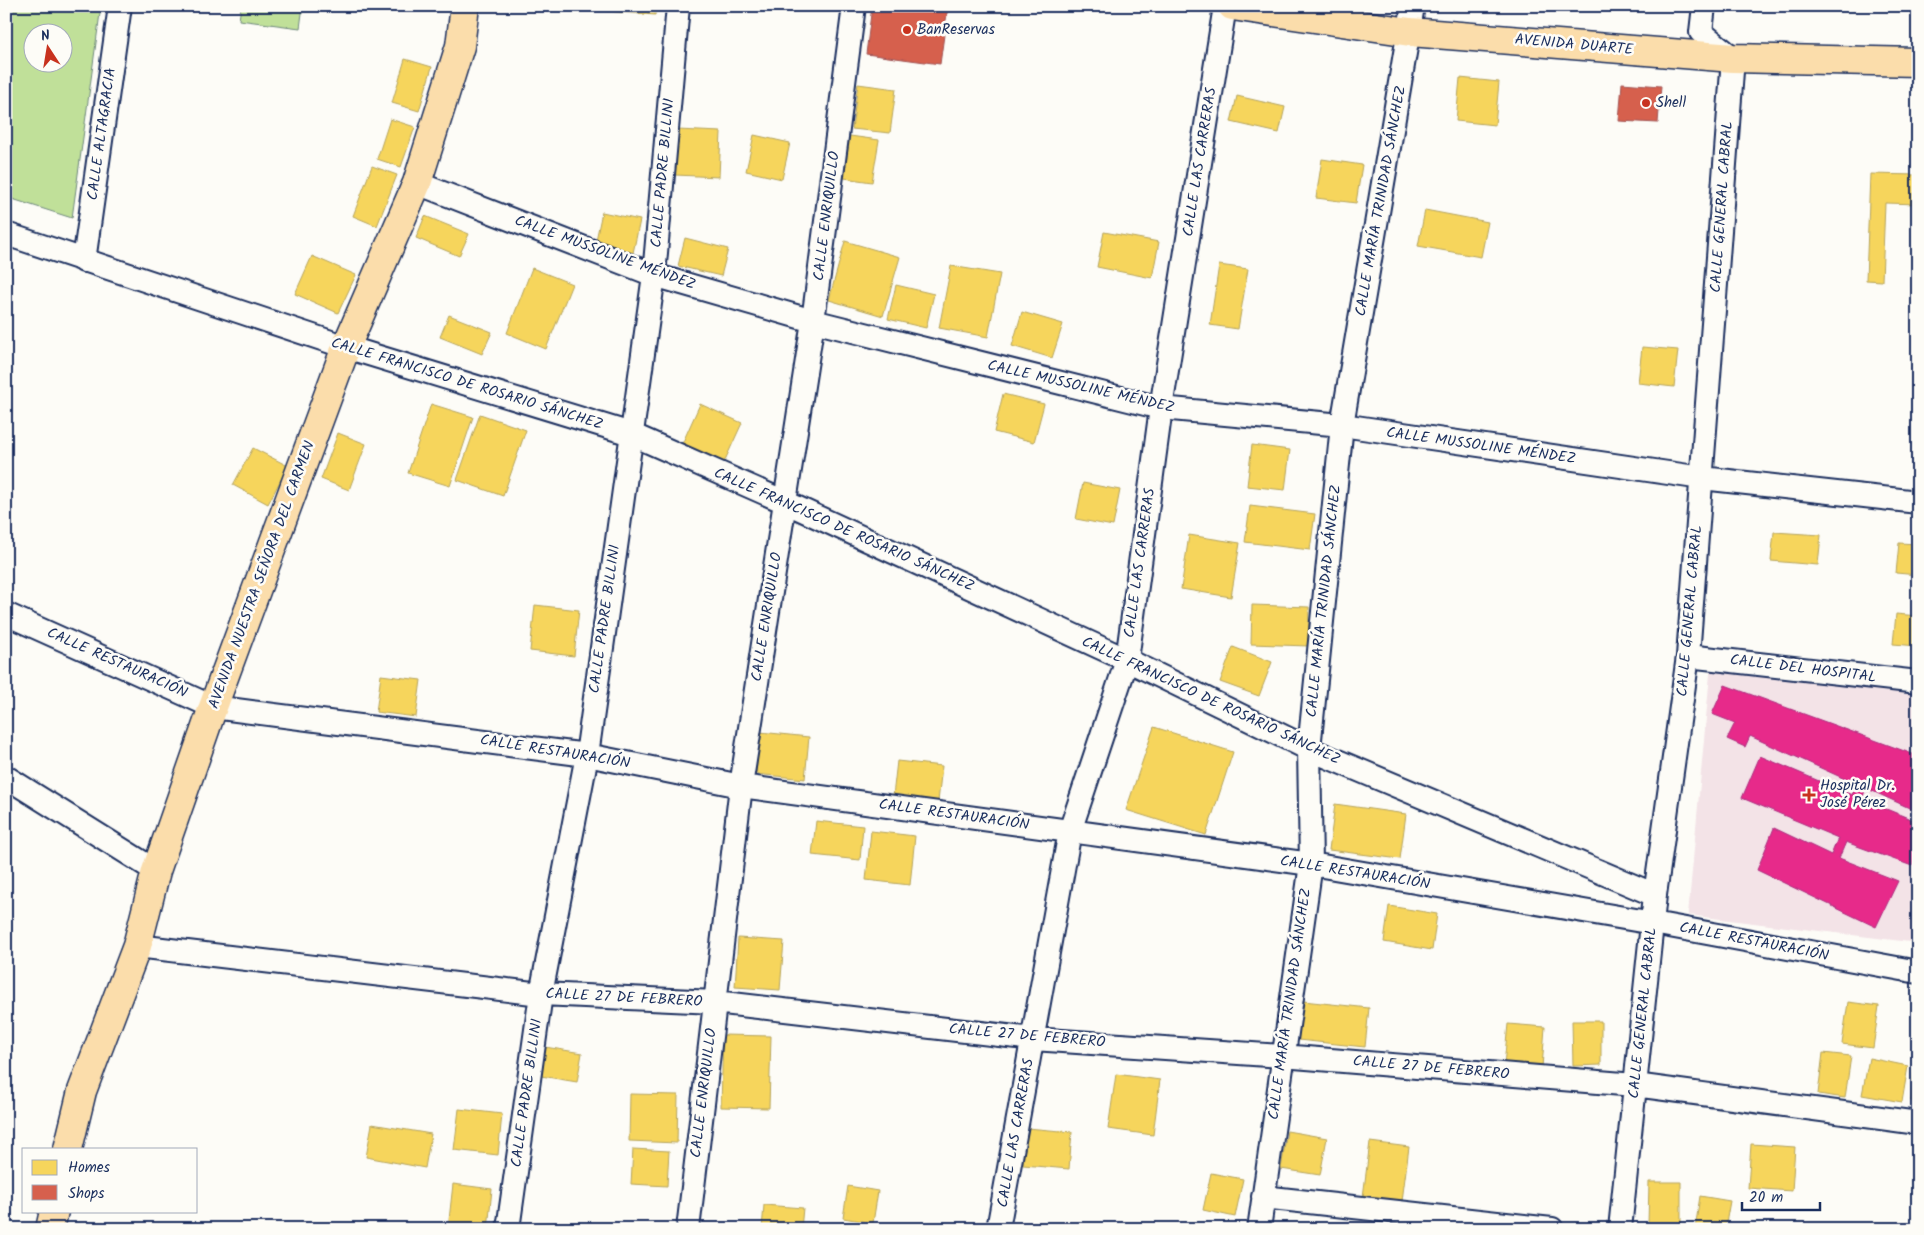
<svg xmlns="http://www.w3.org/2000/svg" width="1924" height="1235" font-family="Kalam,sans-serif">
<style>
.built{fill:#f3e3e7}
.green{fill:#c0e099;stroke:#6e887c;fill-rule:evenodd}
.homes{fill:#f6d55c;stroke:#b4a35d}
.shops{fill:#d6604d;stroke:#9e5152}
.health{fill:#e7298a;stroke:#aa2b7d}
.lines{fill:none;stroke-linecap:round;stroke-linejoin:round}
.street-casing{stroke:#1b2f5e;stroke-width:26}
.primary-casing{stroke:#1b2f5e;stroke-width:31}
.street{stroke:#fdfcf7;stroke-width:22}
.primary{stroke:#fbddab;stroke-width:28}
.poi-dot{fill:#c8321e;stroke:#fdfcf7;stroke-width:2}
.labels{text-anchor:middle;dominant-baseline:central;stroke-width:5;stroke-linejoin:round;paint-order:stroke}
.poi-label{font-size:15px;fill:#1b2f5e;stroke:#fdfcf7;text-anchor:start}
.street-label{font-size:15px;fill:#1b2f5e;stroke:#fdfcf7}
</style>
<rect width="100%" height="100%" fill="#fdfcf7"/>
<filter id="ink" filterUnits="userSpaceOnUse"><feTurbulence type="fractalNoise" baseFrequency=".02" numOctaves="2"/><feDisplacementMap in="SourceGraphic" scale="10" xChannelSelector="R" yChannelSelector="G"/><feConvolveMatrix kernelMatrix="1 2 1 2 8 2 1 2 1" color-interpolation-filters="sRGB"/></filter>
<g filter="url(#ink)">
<path class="built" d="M 1712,652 L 1918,674 L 1918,943 L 1688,915 Z"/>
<path class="green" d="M 6,6 L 101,6 L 72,218 L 6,197 ZM 32,32 L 62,32 L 62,62 L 32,62 Z
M 241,6 L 303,6 L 300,28 L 239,20 Z"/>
<path class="homes" d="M 606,6 L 656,6 L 655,15 L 606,11 Z
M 687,6 L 733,6 L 733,11 L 687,8 Z
M 405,59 L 432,67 L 419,111 L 392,103 Z
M 1460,78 L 1499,82 L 1495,125 L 1456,121 Z
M 858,84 L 896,89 L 890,133 L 852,129 Z
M 1237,96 L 1285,107 L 1279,133 L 1231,122 Z
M 390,119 L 415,127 L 401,167 L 377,159 Z
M 678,130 L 721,132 L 719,177 L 675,175 Z
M 754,135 L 790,143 L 782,179 L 746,171 Z
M 850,136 L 879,140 L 872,182 L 844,178 Z
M 1322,159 L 1362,165 L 1356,203 L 1316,198 Z
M 372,166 L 397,175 L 377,226 L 353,216 Z
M 1870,174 L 1918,175 L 1918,204 L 1885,203 L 1882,281 L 1866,280 Z
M 1425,210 L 1488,222 L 1481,257 L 1418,246 Z
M 602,212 L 640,220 L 633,253 L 595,245 Z
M 425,216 L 469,234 L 459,256 L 416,238 Z
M 1104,232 L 1159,242 L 1152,278 L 1097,267 Z
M 685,238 L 728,249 L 721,276 L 678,266 Z
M 845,241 L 900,257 L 883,316 L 829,300 Z
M 312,256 L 356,275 L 338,313 L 295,294 Z
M 1219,265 L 1248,269 L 1238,329 L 1210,325 Z
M 951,266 L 1000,274 L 988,337 L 939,328 Z
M 532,268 L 572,284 L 546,349 L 507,333 Z
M 896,285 L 934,294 L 926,328 L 888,319 Z
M 1022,312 L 1063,324 L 1052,358 L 1012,346 Z
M 449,315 L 492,332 L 482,354 L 440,337 Z
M 1642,347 L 1678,350 L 1674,387 L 1638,383 Z
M 1003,394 L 1044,404 L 1034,442 L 994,432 Z
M 431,404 L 473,417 L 450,486 L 408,473 Z
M 700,404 L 742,423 L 720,471 L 678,453 Z
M 480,414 L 526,430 L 503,496 L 457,480 Z
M 338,433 L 366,444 L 349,490 L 321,479 Z
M 1252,445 L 1290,450 L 1285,490 L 1247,486 Z
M 253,448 L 288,466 L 268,504 L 233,485 Z
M 1083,483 L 1120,490 L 1113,526 L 1076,519 Z
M 1250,506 L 1315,514 L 1310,550 L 1245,542 Z
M 1774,532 L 1821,535 L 1818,565 L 1771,561 Z
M 1189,535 L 1240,543 L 1231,597 L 1181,589 Z
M 1899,543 L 1918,544 L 1918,575 L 1896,573 Z
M 535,605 L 579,610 L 574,656 L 530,651 Z
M 1252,605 L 1309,607 L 1308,646 L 1251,644 Z
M 1896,614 L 1918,616 L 1918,646 L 1893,644 Z
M 1233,647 L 1272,662 L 1259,696 L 1220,682 Z
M 381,675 L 421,680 L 416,717 L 376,712 Z
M 1154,727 L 1233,752 L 1206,835 L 1126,810 Z
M 760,732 L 809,737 L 805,779 L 756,774 Z
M 897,761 L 942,766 L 938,802 L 893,796 Z
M 1335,804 L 1406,814 L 1400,859 L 1329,850 Z
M 816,821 L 863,826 L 860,860 L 812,855 Z
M 871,831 L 915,836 L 910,885 L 866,880 Z
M 1389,906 L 1437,914 L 1432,950 L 1384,942 Z
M 738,938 L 784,941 L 780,990 L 735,987 Z
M 1303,1001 L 1369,1008 L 1365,1047 L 1298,1040 Z
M 1848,1002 L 1879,1006 L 1873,1048 L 1842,1044 Z
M 1572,1021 L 1601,1021 L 1601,1065 L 1573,1066 Z
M 1508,1024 L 1545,1027 L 1542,1068 L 1504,1065 Z
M 723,1035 L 771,1036 L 769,1108 L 721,1107 Z
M 545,1047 L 582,1053 L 577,1082 L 541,1076 Z
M 1823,1053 L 1851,1056 L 1845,1098 L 1818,1094 Z
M 1869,1058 L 1908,1066 L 1902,1102 L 1862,1095 Z
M 1915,1064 L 1918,1065 L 1918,1102 L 1911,1101 Z
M 1116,1074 L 1160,1080 L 1153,1135 L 1108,1129 Z
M 630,1094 L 678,1095 L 677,1143 L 629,1141 Z
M 459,1109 L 502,1114 L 498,1155 L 454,1150 Z
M 372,1124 L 431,1134 L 425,1168 L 366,1157 Z
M 1027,1128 L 1072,1132 L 1069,1169 L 1023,1165 Z
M 1287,1131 L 1327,1138 L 1320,1175 L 1281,1169 Z
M 1370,1142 L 1409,1147 L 1402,1201 L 1363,1197 Z
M 1751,1144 L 1795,1147 L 1792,1191 L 1748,1188 Z
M 633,1149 L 669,1151 L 667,1186 L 631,1184 Z
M 1211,1173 L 1243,1179 L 1235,1217 L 1203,1210 Z
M 1649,1182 L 1681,1182 L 1681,1225 L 1648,1224 Z
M 453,1184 L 492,1189 L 488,1229 L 448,1229 Z
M 848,1186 L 878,1191 L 873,1223 L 843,1218 Z
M 1700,1196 L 1730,1201 L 1725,1229 L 1695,1229 Z
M 764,1205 L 803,1208 L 801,1229 L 762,1229 Z"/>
<path class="shops" d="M 872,6 L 948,6 L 940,64 L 866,54 Z
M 1622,83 L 1661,86 L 1658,123 L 1619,121 Z"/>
<path class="health" d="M 1725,685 L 1918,756 L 1918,812 L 1866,788 L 1862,799 L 1918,822 L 1918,850 L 1912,866 L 1846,842 L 1839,858 L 1898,881 L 1876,927 L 1757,870 L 1774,828 L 1831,855 L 1838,838 L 1742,798 L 1760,756 L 1852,795 L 1856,784 L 1750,736 L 1745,747 L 1727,739 L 1735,723 L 1712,714 Z"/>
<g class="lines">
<defs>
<path id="street" d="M 417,183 L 654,275 L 813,321 L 1161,408 L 1342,425 L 1702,478 L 1918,502
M 6,234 L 346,347 L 631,434 L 785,502 L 1127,660 L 1309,749 L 1655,895
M 84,261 L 120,6
M 6,614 L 213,707 L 587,755 L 741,786 L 1311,864 L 1653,923 L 1918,972
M 1688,656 L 1918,682
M 6,777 L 156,871
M 137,946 L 541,994 L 715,1002 L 1033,1039 L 1282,1056 L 1635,1085 L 1918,1123
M 1263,1197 L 1552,1229
M 508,1229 L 541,994 L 587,755 L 654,275 L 678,6
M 688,1229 L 741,786 L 813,321 L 854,6
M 998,1229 L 1070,831 L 1127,660 L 1161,408 L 1225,6
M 1259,1229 L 1311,864 L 1309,749 L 1342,425 L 1413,6
M 1620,1229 L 1655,895 L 1688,656 L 1733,58 L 1701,32 L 1704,6"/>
<path id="primary" d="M 1232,6 L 1410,32 L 1733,58 L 1918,62
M 68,1149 L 82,1091 L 137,946 L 156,871 L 213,707 L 346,347 L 417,183 L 460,46 L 465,6
M 50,1229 L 54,1211"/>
</defs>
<use href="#street" class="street-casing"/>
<use href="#primary" class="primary-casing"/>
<use href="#street" class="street"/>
<use href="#primary" class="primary"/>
</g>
</g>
<g class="poi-dot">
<circle cx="907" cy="30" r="5"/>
<circle cx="1646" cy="103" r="5"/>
<path d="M1806.5 787.5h5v5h5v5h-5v5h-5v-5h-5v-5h5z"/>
</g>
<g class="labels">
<g class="poi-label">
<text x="917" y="30">BanReservas</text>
<text x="1656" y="103">Shell</text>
<text x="1820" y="786">Hospital Dr.<tspan x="1820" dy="17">José Pérez</tspan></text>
</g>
<g class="street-label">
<text transform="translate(1574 45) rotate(5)">AVENIDA DUARTE</text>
<text transform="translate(102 134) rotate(-82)">CALLE ALTAGRACIA</text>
<text transform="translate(1200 162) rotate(-81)">CALLE LAS CARRERAS</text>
<text transform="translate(663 173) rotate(-85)">CALLE PADRE BILLINI</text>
<text transform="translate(1381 201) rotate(-80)">CALLE MARÍA TRINIDAD SÁNCHEZ</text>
<text transform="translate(1722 207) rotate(-86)">CALLE GENERAL CABRAL</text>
<text transform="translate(827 216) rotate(-83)">CALLE ENRIQUILLO</text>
<text transform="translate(605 253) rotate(20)">CALLE MUSSOLINE MÉNDEZ</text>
<text transform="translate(467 384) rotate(17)">CALLE FRANCISCO DE ROSARIO SÁNCHEZ</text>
<text transform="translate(1081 387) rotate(13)">CALLE MUSSOLINE MÉNDEZ</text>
<text transform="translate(1481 446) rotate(8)">CALLE MUSSOLINE MÉNDEZ</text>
<text transform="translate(844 530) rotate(24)">CALLE FRANCISCO DE ROSARIO SÁNCHEZ</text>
<text transform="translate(1140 563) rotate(-82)">CALLE LAS CARRERAS</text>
<text transform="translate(262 575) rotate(-70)">AVENIDA NUESTRA SEÑORA DEL CARMEN</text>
<text transform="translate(1324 601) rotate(-84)">CALLE MARÍA TRINIDAD SÁNCHEZ</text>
<text transform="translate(1690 611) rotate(-85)">CALLE GENERAL CABRAL</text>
<text transform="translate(767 617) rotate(-81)">CALLE ENRIQUILLO</text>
<text transform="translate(605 619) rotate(-82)">CALLE PADRE BILLINI</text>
<text transform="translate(117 663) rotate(24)">CALLE RESTAURACIÓN</text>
<text transform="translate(1803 669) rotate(7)">CALLE DEL HOSPITAL</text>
<text transform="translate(1211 701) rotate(25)">CALLE FRANCISCO DE ROSARIO SÁNCHEZ</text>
<text transform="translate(555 752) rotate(9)">CALLE RESTAURACIÓN</text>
<text transform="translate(954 815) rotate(8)">CALLE RESTAURACIÓN</text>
<text transform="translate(1355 873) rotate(9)">CALLE RESTAURACIÓN</text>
<text transform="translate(1754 942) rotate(11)">CALLE RESTAURACIÓN</text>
<text transform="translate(624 998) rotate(3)">CALLE 27 DE FEBRERO</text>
<text transform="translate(1290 1004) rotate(-82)">CALLE MARÍA TRINIDAD SÁNCHEZ</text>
<text transform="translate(1643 1013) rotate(-84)">CALLE GENERAL CABRAL</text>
<text transform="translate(1027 1036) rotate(5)">CALLE 27 DE FEBRERO</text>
<text transform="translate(1431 1068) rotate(5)">CALLE 27 DE FEBRERO</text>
<text transform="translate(527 1093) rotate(-82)">CALLE PADRE BILLINI</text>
<text transform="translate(704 1093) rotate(-83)">CALLE ENRIQUILLO</text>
<text transform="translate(1016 1133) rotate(-80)">CALLE LAS CARRERAS</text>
</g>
</g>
<rect width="1924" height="1235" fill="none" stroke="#fdfcf7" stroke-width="25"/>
<rect x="12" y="12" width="1899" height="1210" fill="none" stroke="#1b2f5e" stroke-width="2" filter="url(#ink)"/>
<rect x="22" y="1148" width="175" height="65" fill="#fdfcf7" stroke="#a3aaba"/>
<rect x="32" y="1160" width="25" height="15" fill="#f6d55c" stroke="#a3aaba"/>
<text x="68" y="1172" font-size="15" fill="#1b2f5e">Homes</text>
<rect x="32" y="1185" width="25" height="15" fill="#d6604d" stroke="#a3aaba"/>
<text x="68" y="1198" font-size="15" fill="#1b2f5e">Shops</text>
<g transform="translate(48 48) rotate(348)"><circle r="24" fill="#fdfcf7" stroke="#a3aaba"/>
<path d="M0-4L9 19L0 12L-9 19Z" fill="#c8321e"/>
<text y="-8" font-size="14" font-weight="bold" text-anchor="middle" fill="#1b2f5e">N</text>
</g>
<path d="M1742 1202v8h78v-8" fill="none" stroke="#1b2f5e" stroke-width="2.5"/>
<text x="1749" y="1202" font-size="15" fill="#1b2f5e" stroke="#fdfcf7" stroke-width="4" paint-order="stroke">20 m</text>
</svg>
